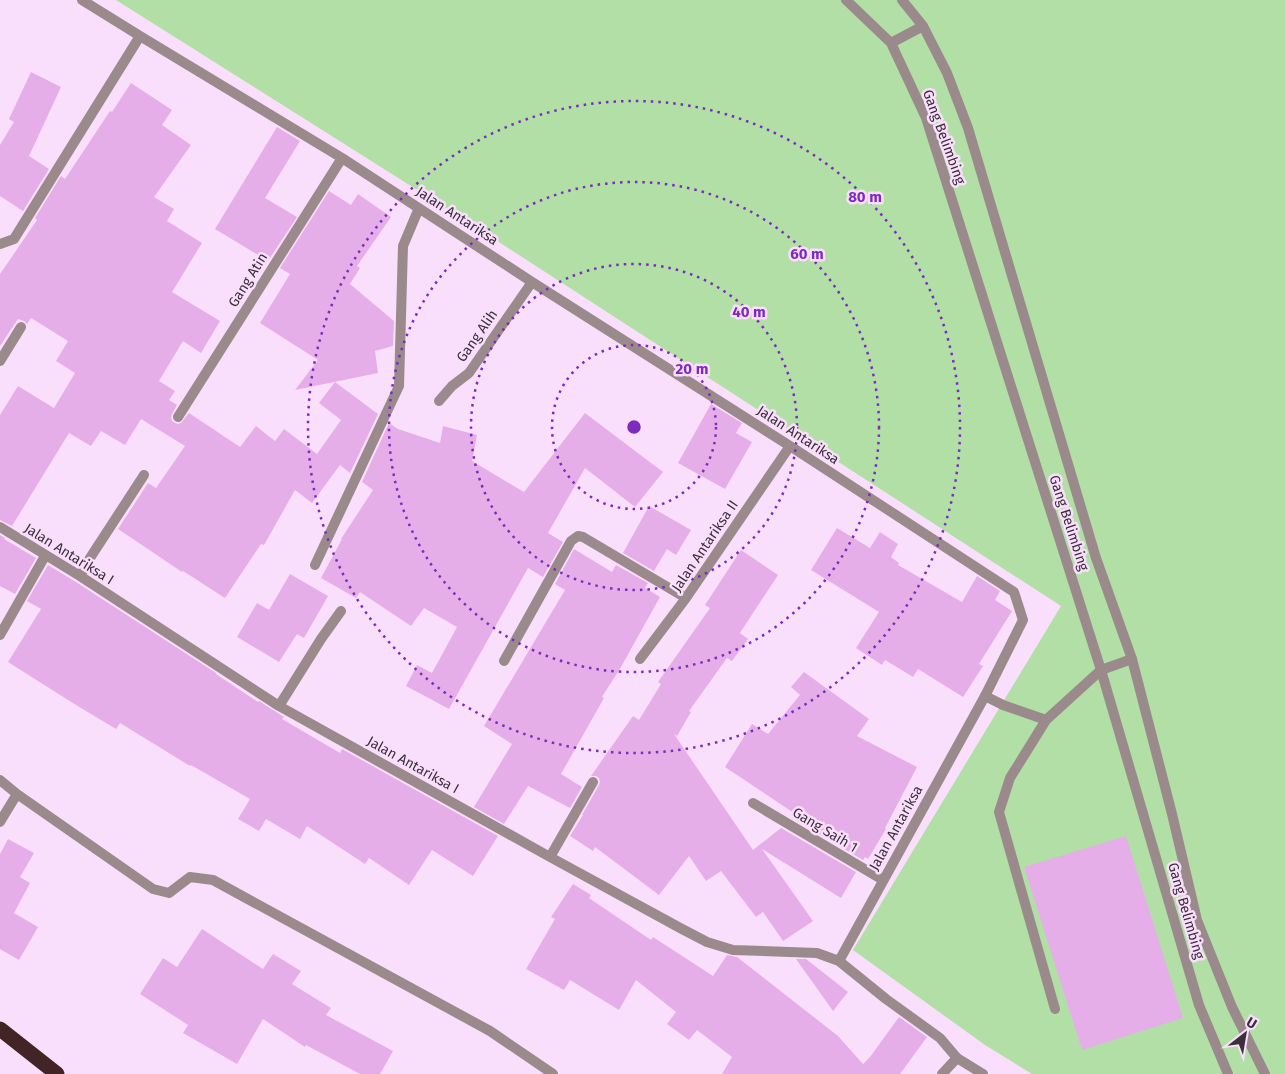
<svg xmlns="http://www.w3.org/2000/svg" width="1285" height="1074" font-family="'Fira Sans',sans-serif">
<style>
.green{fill:#b1dfa5}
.building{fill:#e6aee9}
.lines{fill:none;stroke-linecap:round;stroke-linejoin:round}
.service{stroke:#9b8a8b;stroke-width:10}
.minor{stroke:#9b8a8b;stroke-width:10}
.tertiary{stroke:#9b8a8b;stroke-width:10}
.motorway{stroke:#422326;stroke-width:15}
.ring{fill:none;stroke:#7b2cbf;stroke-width:2.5;stroke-dasharray:2.5 5}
.labels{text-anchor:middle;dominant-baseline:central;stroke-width:5;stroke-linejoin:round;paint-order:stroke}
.street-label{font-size:14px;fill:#3a2f3a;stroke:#fadffc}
.centre{fill:#7b2cbf;stroke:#fadffc;stroke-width:2.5}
.ring-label{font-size:15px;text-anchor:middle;font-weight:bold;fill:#7b2cbf;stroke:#fadffc;stroke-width:5;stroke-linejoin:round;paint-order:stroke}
</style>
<rect width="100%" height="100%" fill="#fadffc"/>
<path class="green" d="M 116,0 L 1285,0 L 1285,1074 L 1032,1074 L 985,1045 L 853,950 L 1061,606 L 468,222 Z"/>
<path class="building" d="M 31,72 L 61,87 L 29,156 L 49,169 L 23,211 L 0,196 L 0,145 L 14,122 L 9,119 Z
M 131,83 L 172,110 L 162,125 L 191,145 L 154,197 L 174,209 L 167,221 L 202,243 L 172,292 L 220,321 L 201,353 L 183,341 L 159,381 L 175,391 L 169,400 L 177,405 L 172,414 L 171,417 L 172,421 L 177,424 L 181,423 L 189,413 L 240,447 L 256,426 L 275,441 L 284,429 L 317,454 L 341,420 L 319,403 L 335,382 L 378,414 L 350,473 L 340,465 L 312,503 L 295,490 L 264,545 L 261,544 L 225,598 L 183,571 L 182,572 L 118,529 L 148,483 L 156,488 L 185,446 L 141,419 L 125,445 L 101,431 L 91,446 L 69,433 L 12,526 L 0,520 L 0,415 L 18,386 L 54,408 L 75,373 L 56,361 L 68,341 L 31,318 L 27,324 L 24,321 L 18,319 L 0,346 L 0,274 L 37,220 L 35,218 L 61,176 L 65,179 L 110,111 L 112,112 Z
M 277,127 L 300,141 L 265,198 L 297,217 L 268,261 L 215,229 Z
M 329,191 L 351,205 L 358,194 L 391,217 L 357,266 L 360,268 L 350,284 L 394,321 L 393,346 L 375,351 L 378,373 L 295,390 L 318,360 L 260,323 L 290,274 L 280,268 Z
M 711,404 L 742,423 L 736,433 L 752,442 L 725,489 L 678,463 Z
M 585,413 L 663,472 L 635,507 L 585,468 L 548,533 L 563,542 L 543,577 L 528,568 L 449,709 L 406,686 L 417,665 L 432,673 L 457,627 L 424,608 L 411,626 L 360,592 L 356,598 L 321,578 L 342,539 L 341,539 L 373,490 L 362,482 L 389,423 L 398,429 L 440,443 L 443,426 L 477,435 L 472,461 L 524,492 Z
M 649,506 L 691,530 L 676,555 L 667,549 L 654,571 L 623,553 Z
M 837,528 L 870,548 L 880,532 L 898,544 L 891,557 L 899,563 L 898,565 L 962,602 L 977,576 L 1000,591 L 995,600 L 1012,611 L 979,664 L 983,666 L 963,697 L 918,669 L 913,677 L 885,660 L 882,665 L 856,648 L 879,612 L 811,570 Z
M 0,535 L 5,538 L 4,539 L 36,558 L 15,594 L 0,586 Z
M 574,549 L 612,572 L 616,565 L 648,583 L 645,588 L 660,597 L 621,667 L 602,697 L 604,698 L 561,774 L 582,787 L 570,808 L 528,786 L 504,824 L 474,807 L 512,744 L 484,726 L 565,590 L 555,584 Z
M 741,550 L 778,575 L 740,633 L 748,639 L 732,661 L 727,658 L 689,711 L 691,712 L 677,736 L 674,734 L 753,850 L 781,828 L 856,872 L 841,898 L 762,849 L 813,921 L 783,941 L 763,912 L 756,917 L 721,871 L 706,881 L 689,856 L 659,895 L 595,847 L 593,851 L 570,836 L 583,815 L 582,815 L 599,785 L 600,782 L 599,778 L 596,776 L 591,776 L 633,716 L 639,720 L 661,684 L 658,682 L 710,608 L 705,605 Z
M 48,565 L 76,582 L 216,673 L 216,674 L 258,702 L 259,701 L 284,717 L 282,719 L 340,753 L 342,749 L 498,836 L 473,876 L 432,850 L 409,885 L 369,858 L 365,864 L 307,826 L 300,839 L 266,819 L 259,831 L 238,819 L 250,799 L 191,765 L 190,766 L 120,723 L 116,729 L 76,705 L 8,662 L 41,609 L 27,601 Z
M 290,574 L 328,596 L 304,638 L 297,634 L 279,662 L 237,637 L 257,603 L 269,610 Z
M 804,672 L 869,719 L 857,736 L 917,767 L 885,828 L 886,829 L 868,859 L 865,857 L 863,860 L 792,818 L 797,815 L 725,767 L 752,724 L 768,734 L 800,695 L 791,687 Z
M 1126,836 L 1183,1018 L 1082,1050 L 1024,867 Z
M 8,839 L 34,853 L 20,877 L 30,883 L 14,913 L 38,927 L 19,960 L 0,949 L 0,854 Z
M 573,884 L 591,895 L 589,898 L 651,940 L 653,937 L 713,976 L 727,955 L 737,957 L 838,1036 L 863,1064 L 870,1057 L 899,1017 L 927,1037 L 900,1074 L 722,1074 L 732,1057 L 697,1030 L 689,1040 L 667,1024 L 676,1012 L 636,980 L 619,1010 L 570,980 L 564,990 L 526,969 L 555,919 L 551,917 Z
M 202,929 L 263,969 L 273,954 L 301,971 L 292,984 L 331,1008 L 326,1015 L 393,1051 L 380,1074 L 360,1074 L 306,1045 L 305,1047 L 263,1019 L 237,1064 L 183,1033 L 188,1025 L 140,994 L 163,958 L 177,967 Z
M 796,959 L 806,959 L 848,992 L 833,1011 Z"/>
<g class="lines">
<path class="service" d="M 985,696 L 1003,705 L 1046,720
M 1055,1009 L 999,812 L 1010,778 L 1046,720 L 1101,670 L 1132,659"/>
<path class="minor" d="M 82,0 L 140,36 L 342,158 L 532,282 L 790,446 L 1014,592 L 1023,620 L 985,696 L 839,961
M 846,0 L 891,43 L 926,118 L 1101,670 L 1199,1005 L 1228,1074
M 902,0 L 923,26 L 947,73 L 968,128 L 1096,558 L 1132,659 L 1172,814 L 1197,920 L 1232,1007 L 1265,1074
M 891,43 L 923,26
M 0,244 L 14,239 L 140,36
M 0,361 L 21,327
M 439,401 L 452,386 L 469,373 L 532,282
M 178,417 L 342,158
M 0,527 L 80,576 L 279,706 L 550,857 L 682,929 L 707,942 L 733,950 L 817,953 L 839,961 L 886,999 L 940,1038 L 957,1058
M 315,565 L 399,386 L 403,246 L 419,208
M 80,576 L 90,558 L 144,475
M 0,635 L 45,556
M 640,659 L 686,598 L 790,446
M 504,661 L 571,541 L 578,536 L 583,537 L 686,598
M 279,706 L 321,639 L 341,611
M 0,780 L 17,794 L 153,889 L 169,893 L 190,877 L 213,880 L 490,1031 L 553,1074
M 753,803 L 883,880
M 0,822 L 17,794
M 550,857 L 593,782"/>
<path class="tertiary" d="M 942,1074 L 957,1058 L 983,1074"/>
<path class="motorway" d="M 0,1029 L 57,1074"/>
</g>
<g class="ring">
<circle cx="634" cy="427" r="82"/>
<circle cx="634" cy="427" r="163"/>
<circle cx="634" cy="427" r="245"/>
<circle cx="634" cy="427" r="326"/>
</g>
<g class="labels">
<g class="street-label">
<text transform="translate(944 137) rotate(70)">Gang Belimbing</text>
<text transform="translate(457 216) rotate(33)">Jalan Antariksa</text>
<text transform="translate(248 280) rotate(-58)">Gang Atin</text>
<text transform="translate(477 336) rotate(-55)">Gang Alih</text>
<text transform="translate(798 435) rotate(33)">Jalan Antariksa</text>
<text transform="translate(1069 523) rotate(72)">Gang Belimbing</text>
<text transform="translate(705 546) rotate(-56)">Jalan Antariksa II</text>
<text transform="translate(69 554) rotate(32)">Jalan Antariksa I</text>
<text transform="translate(413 765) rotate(29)">Jalan Antariksa I</text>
<text transform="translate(896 828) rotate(-61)">Jalan Antariksa</text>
<text transform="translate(825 830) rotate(31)">Gang Saih 1</text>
<text transform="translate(1186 911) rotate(74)">Gang Belimbing</text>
</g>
</g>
<circle cx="634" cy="427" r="8" class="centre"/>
<g class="ring-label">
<text x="865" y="202">80 m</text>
<text x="807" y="259">60 m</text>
<text x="749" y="317">40 m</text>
<text x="692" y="374">20 m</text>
</g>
<g transform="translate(1245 1034) rotate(31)" stroke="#fadffc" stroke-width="4" paint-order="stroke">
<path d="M0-4L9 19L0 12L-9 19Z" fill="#3a2f3a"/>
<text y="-8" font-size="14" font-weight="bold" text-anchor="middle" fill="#3a2f3a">U</text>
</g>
</svg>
